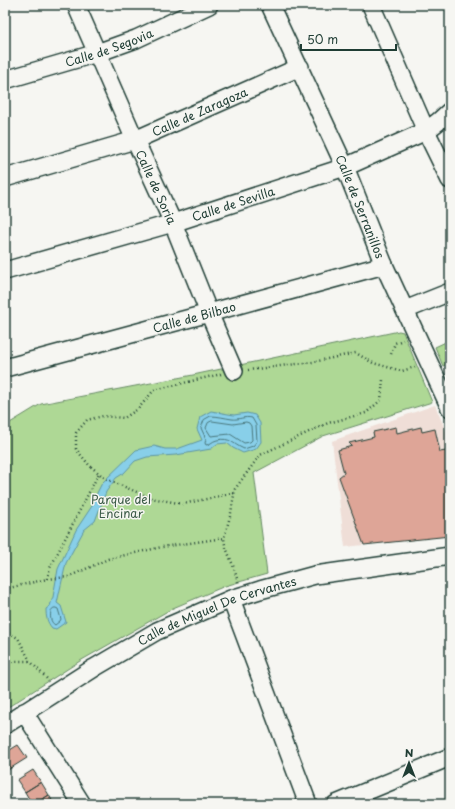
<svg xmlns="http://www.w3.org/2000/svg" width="455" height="809" font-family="'Playpen Sans',sans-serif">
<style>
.built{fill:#efded7}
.green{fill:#aed895;stroke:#668a64}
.water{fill:#88cfe9;stroke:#5e95a1}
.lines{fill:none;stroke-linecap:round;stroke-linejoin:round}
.shore{stroke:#49777c;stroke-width:1}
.building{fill:#dea597;stroke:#1f3d34}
.minor-casing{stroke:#1f3d34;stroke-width:20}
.path{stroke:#1f3d34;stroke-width:2.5;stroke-dasharray:1 3;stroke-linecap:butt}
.minor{stroke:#f6f6f2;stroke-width:17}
.labels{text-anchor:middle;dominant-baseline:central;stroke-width:3;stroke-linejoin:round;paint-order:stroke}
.street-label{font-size:12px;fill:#1f3d34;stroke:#f6f6f2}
.park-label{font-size:12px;fill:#3c5c47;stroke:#f6f6f2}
</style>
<rect width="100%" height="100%" fill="#f6f6f2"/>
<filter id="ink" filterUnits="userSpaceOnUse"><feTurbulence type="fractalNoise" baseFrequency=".025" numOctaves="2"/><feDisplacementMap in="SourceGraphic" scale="8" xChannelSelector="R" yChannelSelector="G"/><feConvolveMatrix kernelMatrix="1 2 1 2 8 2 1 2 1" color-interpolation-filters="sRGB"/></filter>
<g filter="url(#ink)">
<path class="built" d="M 435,405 L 450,441 L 450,536 L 345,547 L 332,441 Z"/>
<path class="green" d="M 399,331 L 403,332 L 432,402 L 323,436 L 254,473 L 267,574 L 225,586 L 173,608 L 80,661 L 5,709 L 5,426 L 41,404 L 193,375 Z
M 450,340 L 450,363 L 443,366 L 435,347 Z"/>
<path class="water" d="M 211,411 L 234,415 L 247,413 L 255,415 L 260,423 L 261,442 L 256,449 L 243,453 L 233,448 L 227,443 L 217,444 L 211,449 L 176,455 L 147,457 L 135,461 L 124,473 L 116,478 L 106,492 L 95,521 L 84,530 L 66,563 L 57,603 L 61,606 L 66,622 L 56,629 L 52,628 C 47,622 46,617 46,609 L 50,606 L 53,597 L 58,569 L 76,530 L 92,506 L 97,493 L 102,483 L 136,450 L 154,446 L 165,449 L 177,449 L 202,440 L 197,429 L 200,417 Z"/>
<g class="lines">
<path class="shore" d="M 211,416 C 218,416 225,418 232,419 C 239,420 244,416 252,418 L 256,425 L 257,441 L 253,446 L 244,449 C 232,444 231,437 217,440 C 212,441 210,445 206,445 L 205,443 L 206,439 L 201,428 L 204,420 Z
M 212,421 L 233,424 L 246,422 L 249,423 L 251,426 L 252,440 L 250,442 L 244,443 L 230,434 L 211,436 L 206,428 L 208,423 Z
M 54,608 L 56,608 L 58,609 L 61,619 L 60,621 L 55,625 C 50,622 50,616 51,611 Z"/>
</g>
<path class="building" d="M 396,427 L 397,433 L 421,427 L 422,432 L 435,429 L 440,452 L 446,451 L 450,463 L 450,536 L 364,545 L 339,477 L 344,473 L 338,450 L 352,446 L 349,443 L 374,437 L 373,432 Z
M 18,745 L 27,758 L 11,768 L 5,759 L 5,753 Z
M 5,759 L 11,768 L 5,772 Z
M 33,770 L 41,782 L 25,792 L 17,780 Z
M 41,782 L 49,795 L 35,804 L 32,804 L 25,792 Z
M 49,795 L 54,804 L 35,804 Z"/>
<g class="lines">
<defs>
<g id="minor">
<path id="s1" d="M 76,5 L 135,140 L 173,223 L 209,313 L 234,371"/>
<path id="s2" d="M 270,5 L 345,167 L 384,265 L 450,408"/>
<path d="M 371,5 L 426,131 L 450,180"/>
<path id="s3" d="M 5,80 L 97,53 L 136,39 L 209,5"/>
<path id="s4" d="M 5,178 L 135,140 L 300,67"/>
<path id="s5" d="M 5,271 L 173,223 L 345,167 L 426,131 L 439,121 L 450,111"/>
<path d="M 405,310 L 450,292"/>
<path id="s6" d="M 5,368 L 209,313 L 384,265"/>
<path d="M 231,599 L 308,804"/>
<path d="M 24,712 L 82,804"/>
<path id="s7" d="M 5,725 L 94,668 L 157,631 L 231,599 L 260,590 L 315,575 L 450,556"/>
<path d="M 336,804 L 450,757"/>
</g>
</defs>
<use href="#minor" class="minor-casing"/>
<path class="path" d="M 391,354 L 395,343 L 403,340
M 248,370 L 313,362 L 356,353 L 373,363 L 402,371 L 415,367
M 221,374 L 154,390 L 138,409 L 124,418 L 103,416 L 87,420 L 76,433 L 76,449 L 89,465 L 106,479 L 151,498 L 183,504 L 234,493
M 47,579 L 50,568 L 99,473
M 238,582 L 234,568 L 225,545 L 224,538 L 231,513 L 235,489 L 260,455 L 328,423 L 366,413 L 381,400 L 383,380
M 5,589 L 47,579 L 68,577 L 108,559 L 162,547 L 224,538
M 5,631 L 18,638 L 30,661 L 49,681
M 5,665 L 16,661 L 30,661"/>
<use href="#minor" class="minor"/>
</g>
</g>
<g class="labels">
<g class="street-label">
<text stroke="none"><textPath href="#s3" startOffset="109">Calle de Segovia</textPath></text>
<text stroke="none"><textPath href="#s4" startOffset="206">Calle de Zaragoza</textPath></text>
<text stroke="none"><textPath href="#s1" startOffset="199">Calle de Soria</textPath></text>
<text stroke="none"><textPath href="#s5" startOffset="238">Calle de Sevilla</textPath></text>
<text stroke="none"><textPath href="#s2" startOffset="221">Calle de Serranillos</textPath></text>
<text stroke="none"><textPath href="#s6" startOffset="196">Calle de Bilbao</textPath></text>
<text stroke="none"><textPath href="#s7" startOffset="242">Calle de Miguel De Cervantes</textPath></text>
</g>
<g class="park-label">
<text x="121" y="499">Parque del<tspan x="121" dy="14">Encinar</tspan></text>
</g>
</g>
<rect width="455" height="809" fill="none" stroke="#f6f6f2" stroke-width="20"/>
<rect x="10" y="10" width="435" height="789" fill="none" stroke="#1f3d34" stroke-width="1.5" filter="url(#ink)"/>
<g transform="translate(409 763)" stroke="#f6f6f2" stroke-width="3" paint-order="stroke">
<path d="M0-3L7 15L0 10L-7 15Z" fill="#1f3d34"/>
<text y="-6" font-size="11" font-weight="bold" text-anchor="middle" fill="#1f3d34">N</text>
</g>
<path d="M301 44v6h95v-6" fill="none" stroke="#1f3d34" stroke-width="2"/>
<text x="307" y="44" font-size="12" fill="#1f3d34" stroke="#f6f6f2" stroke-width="3" paint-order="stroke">50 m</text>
</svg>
